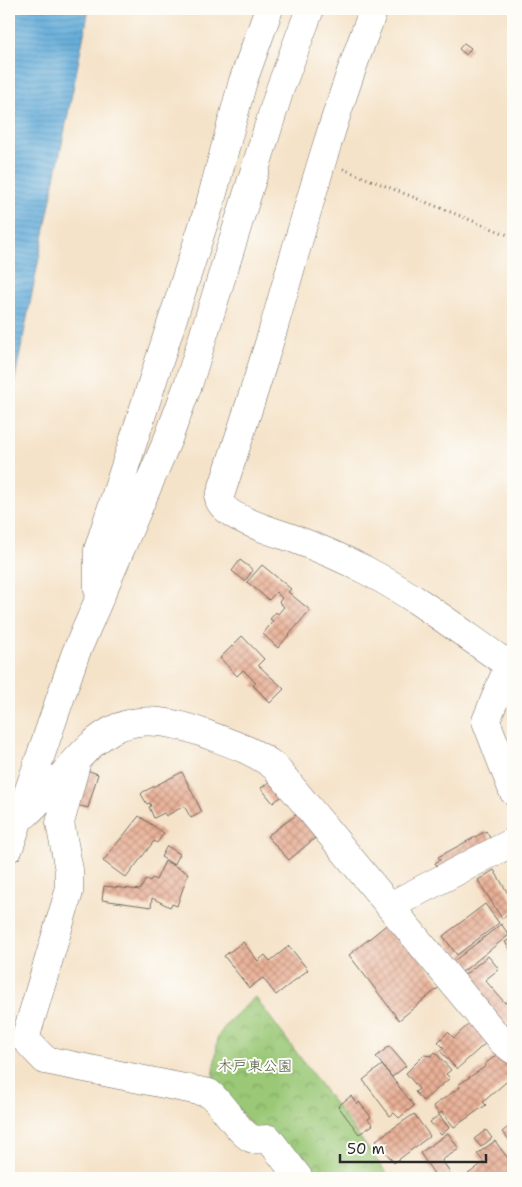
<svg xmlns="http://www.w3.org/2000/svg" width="522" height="1187" font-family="'Shantell Sans','Klee One',sans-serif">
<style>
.park{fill:url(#park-crowns);stroke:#627a50}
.water{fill:url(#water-rules);stroke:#466c82}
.building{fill:url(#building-cross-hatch)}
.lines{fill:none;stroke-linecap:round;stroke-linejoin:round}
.minor-casing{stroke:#726b62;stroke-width:29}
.path{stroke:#726b62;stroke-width:3;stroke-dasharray:1 4;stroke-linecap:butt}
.minor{stroke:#fff;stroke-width:28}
.labels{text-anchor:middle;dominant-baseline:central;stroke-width:4;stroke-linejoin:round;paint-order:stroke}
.park-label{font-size:15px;fill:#4c5a42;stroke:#fdfcf7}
</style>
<defs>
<pattern id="park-crowns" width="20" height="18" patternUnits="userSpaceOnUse" patternTransform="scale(1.25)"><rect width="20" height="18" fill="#9ac876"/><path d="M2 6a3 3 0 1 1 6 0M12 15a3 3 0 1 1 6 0" fill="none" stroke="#7ea361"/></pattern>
<pattern id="water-rules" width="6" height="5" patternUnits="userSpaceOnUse" patternTransform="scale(1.25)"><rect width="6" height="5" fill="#62acda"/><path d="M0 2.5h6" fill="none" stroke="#518cb1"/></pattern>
<pattern id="building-cross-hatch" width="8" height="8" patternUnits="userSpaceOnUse" patternTransform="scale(1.25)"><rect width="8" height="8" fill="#e9b096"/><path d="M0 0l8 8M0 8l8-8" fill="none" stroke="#bd8f7b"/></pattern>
</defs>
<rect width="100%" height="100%" fill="#fdfcf7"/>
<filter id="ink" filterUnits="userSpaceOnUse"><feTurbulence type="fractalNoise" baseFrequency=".02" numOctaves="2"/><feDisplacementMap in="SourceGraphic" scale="10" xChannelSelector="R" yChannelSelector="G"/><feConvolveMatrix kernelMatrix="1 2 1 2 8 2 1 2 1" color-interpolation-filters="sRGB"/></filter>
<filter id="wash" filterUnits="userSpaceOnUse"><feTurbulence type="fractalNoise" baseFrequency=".0096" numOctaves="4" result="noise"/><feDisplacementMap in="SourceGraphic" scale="20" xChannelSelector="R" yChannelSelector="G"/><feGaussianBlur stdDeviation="1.12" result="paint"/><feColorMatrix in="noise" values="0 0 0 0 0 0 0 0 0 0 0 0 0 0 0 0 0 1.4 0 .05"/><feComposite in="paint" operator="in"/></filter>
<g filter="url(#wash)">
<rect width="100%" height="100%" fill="#f5e3c9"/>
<path class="park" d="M 255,997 L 390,1178 L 310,1178 L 248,1121 L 213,1078 L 218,1037 L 227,1023 Z"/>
<path class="water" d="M 9,9 L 89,9 L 9,408 Z"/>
<g id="blocks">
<path class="building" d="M 464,43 L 471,48 L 466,55 L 459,49 Z
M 240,560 L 253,570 L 245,581 L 232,571 Z
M 262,565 L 291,589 L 288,592 L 310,610 L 278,648 L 263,634 L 273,621 L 270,619 L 276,612 L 278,614 L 284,607 L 279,602 L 282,598 L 276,592 L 269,600 L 247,582 Z
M 242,636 L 264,659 L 258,665 L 284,689 L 270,703 L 253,685 L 256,683 L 243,670 L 237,676 L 220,658 Z
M 84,769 L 98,774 L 88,808 L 73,804 Z
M 182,772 L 202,812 L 191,818 L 184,806 L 166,816 L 164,813 L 154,818 L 149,807 L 151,806 L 150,803 L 147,804 L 141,794 L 143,792 Z
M 275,777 L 287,792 L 273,803 L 261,788 Z
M 299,813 L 321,833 L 289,860 L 267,836 Z
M 139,816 L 164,833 L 157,843 L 154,841 L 126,878 L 103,861 Z
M 486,831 L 494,845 L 441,873 L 435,863 L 440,860 L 438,857 Z
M 167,846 L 180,854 L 174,865 L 161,857 Z
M 165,861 L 188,873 L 177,906 L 172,904 L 170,907 L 152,898 L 151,907 L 102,900 L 104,886 L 140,890 L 146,879 L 150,881 L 152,878 L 156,880 Z
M 494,870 L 513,902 L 513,911 L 502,919 L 478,880 Z
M 485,904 L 499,923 L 457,955 L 443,936 Z
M 390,922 L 442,985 L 399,1020 L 349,955 Z
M 501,924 L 509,935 L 457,976 L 449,965 Z
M 513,937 L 513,955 L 505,942 Z
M 243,942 L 258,961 L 265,955 L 270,961 L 289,946 L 308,970 L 276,995 L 263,978 L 249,988 L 224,956 Z
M 488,956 L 499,969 L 485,980 L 505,1003 L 513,998 L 513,1017 L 505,1025 L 462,977 Z
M 471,1022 L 489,1040 L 457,1069 L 440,1051 L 444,1048 L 438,1042 L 448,1032 L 454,1038 Z
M 389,1046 L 406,1066 L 392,1077 L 376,1057 Z
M 503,1050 L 513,1063 L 513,1076 L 483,1102 L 486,1105 L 454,1127 L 442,1112 L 439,1114 L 433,1106 L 460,1087 L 458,1085 L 486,1066 L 485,1064 Z
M 435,1052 L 451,1070 L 446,1074 L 450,1078 L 423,1101 L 415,1092 L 419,1089 L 406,1073 L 424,1055 L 431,1056 Z
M 382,1065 L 414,1106 L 399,1118 L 394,1113 L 390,1116 L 363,1080 Z
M 351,1096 L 357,1104 L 359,1102 L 371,1117 L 368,1119 L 373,1125 L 359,1134 L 338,1106 Z
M 414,1114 L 430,1136 L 394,1163 L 376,1140 Z
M 439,1115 L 449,1128 L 441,1135 L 430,1122 Z
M 513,1123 L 513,1144 L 502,1132 Z
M 486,1130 L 492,1138 L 481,1147 L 474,1139 Z
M 448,1133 L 459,1149 L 442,1160 L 450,1172 L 442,1178 L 437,1178 L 420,1153 Z
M 495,1141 L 513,1165 L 513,1169 L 502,1178 L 463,1178 L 484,1162 L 477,1154 Z"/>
</g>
</g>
<g filter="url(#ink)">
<use href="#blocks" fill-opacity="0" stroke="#726b62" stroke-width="1"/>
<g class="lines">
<defs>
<path id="minor" d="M 374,9 C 333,114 304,222 273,330 C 256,387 237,443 219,499 C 223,518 279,533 297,540 C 321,549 344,559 367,571 C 413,595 457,629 500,659 L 513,662
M 98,589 L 98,550 L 210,204 L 243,81 L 269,9
M 510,662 L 486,721 L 513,791
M 76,764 L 60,823 L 69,870 L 69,892 L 25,1039 L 45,1060 L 209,1093 C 221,1102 242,1137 253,1139 C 258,1140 264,1139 269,1139 L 299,1178
M 26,814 C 89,755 104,694 206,734 C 230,743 255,751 275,767 L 500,1040 L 513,1050
M 9,848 L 75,655 L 168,439 L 189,382 L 280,89 L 310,9
M 390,906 L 513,842"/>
</defs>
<use href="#minor" class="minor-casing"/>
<path class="path" d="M 343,169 L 513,237"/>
<use href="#minor" class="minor"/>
</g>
</g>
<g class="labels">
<g class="park-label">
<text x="255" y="1066">木戸東公園</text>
</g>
</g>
<rect width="522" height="1187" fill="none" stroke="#fdfcf7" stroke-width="30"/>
<path d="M340 1154v8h146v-8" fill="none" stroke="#2b2b2b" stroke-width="2.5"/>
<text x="347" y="1154" font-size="15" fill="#2b2b2b" stroke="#fdfcf7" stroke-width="4" paint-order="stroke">50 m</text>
</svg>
